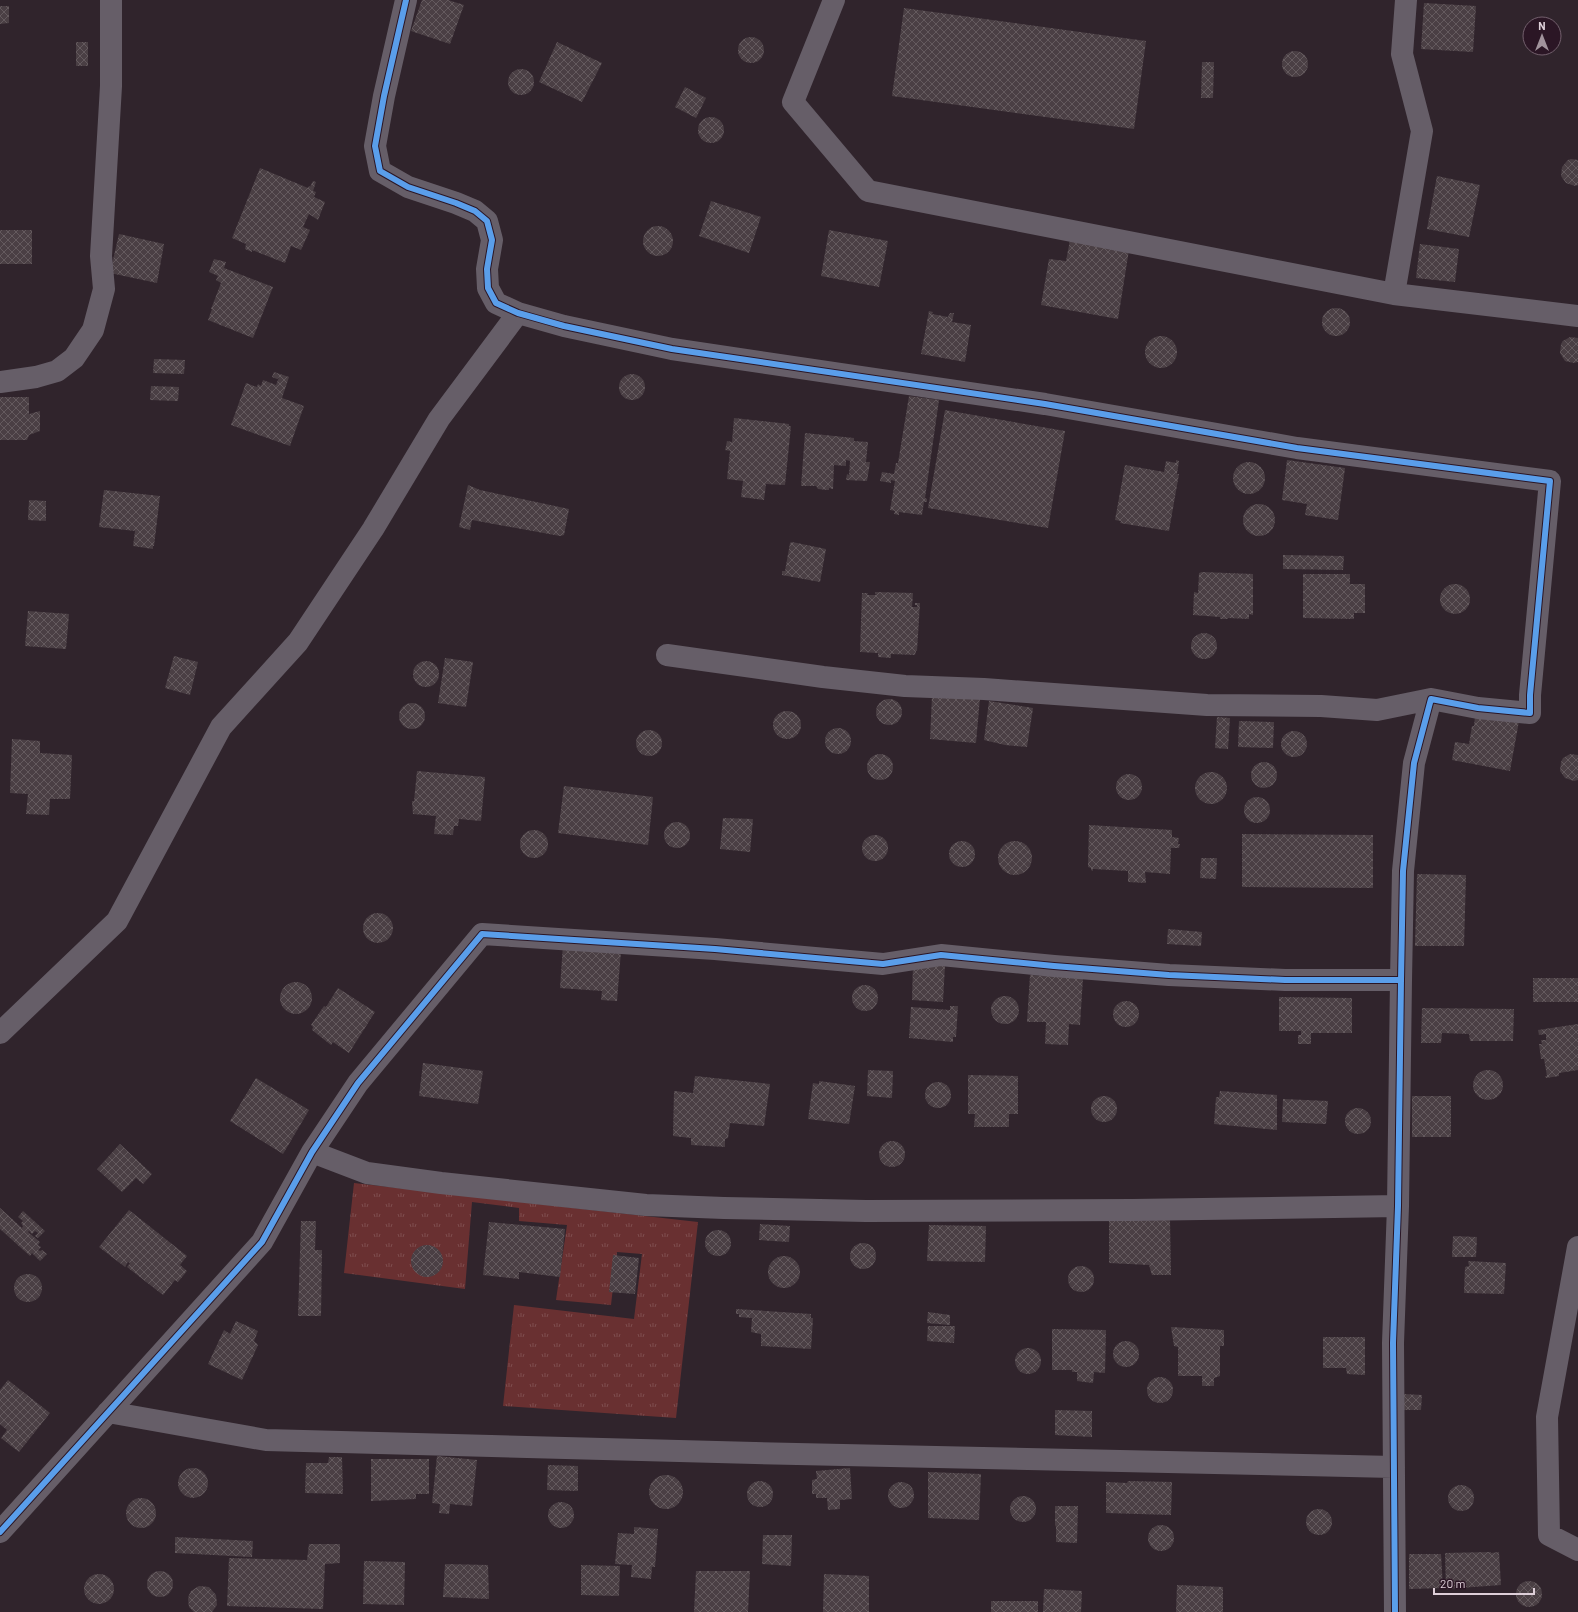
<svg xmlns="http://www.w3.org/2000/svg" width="1578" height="1612" font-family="Barlow,sans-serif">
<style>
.grass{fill:url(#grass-tufts)}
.building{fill:url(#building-cross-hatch)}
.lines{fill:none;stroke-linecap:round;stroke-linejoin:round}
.minor{stroke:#665e68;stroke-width:22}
.cycleway-casing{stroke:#2b1625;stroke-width:8}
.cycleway{stroke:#5a9eea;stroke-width:6}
</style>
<defs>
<pattern id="grass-tufts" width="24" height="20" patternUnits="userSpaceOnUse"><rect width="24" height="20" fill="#693031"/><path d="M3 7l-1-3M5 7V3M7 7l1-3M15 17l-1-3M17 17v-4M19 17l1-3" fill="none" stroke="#7e4d4e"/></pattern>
<pattern id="building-cross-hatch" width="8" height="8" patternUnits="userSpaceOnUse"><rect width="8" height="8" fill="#4a3f44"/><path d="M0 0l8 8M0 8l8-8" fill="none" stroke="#645a5e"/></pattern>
</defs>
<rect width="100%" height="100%" fill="#30242c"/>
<path class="grass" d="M 354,1183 L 698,1222 L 676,1418 L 503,1406 L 514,1305 L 634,1319 L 642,1254 L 617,1252 L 611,1305 L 556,1300 L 567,1225 L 519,1221 L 519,1208 L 472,1202 L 465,1289 L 344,1273 Z"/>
<path class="building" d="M 422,0 L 448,0 L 464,5 L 450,44 L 411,31 Z
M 1424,3 L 1476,6 L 1473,52 L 1421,49 Z
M 0,6 L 9,6 L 9,23 L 0,24 Z
M 904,8 L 1146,41 L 1134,129 L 892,96 Z
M738 50a13 13 0 1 1 26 0a13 13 0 1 1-26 0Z
M 76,42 L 88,42 L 88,66 L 76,66 Z
M 557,42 L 602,63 L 582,102 L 539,82 Z
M1282 64a13 13 0 1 1 26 0a13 13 0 1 1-26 0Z
M 1202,62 L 1214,62 L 1213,98 L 1201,98 Z
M508 82a13 13 0 1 1 26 0a13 13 0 1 1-26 0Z
M 685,87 L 706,98 L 696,118 L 675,107 Z
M698 130a13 13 0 1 1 26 0a13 13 0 1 1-26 0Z
M 1571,159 L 1578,160 L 1578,185 L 1575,186 L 1566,183 L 1561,176 L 1562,167 L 1568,160 Z
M 260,168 L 308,188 L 309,186 L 310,187 L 313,181 L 316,182 L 313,191 L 316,192 L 314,197 L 325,202 L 318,220 L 309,214 L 303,227 L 310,230 L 301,250 L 291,246 L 285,263 L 252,250 L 252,252 L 245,249 L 246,244 L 232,238 Z
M 1437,176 L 1480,185 L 1469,237 L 1427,229 Z
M 711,201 L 761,217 L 749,253 L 699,236 Z
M643 241a15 15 0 1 1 30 0a15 15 0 1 1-30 0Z
M 0,230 L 32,230 L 32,264 L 0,264 Z
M 829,230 L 888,241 L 879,287 L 821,276 Z
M 119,234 L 164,244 L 157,283 L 110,273 Z
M 1070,240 L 1129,250 L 1118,319 L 1041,305 L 1049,259 L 1066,261 Z
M 1420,244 L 1459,249 L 1455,282 L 1416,278 Z
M 214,259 L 226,262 L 224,268 L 273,287 L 253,338 L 208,320 L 212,309 L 211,309 L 221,283 L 216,280 L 218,276 L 209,272 Z
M1322 322a14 14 0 1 1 28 0a14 14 0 1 1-28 0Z
M 929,311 L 933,312 L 932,314 L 948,317 L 950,313 L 954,313 L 952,322 L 971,325 L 965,362 L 921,354 Z
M1145 352a16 16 0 1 1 32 0a16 16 0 1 1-32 0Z
M 1570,337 L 1578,338 L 1578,362 L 1574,363 L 1565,361 L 1560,353 L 1561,344 L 1563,341 Z
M 154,359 L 185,360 L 184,374 L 153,373 Z
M 274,372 L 289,377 L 282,398 L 304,406 L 290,446 L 231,425 L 246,383 L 257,387 L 258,384 L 261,386 L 263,380 L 276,385 L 279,377 L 277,379 L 272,377 Z
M619 387a13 13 0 1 1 26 0a13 13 0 1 1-26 0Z
M 151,386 L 179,387 L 178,401 L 150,400 Z
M 909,396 L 939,400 L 925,498 L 927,499 L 927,502 L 924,502 L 922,515 L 899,512 L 899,515 L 894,514 L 895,511 L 890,510 L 895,481 L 891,480 L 891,483 L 880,481 L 882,472 L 894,474 L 896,463 L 898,463 Z
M 0,397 L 29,397 L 29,414 L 40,411 L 40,431 L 29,435 L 27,440 L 0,440 Z
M 945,410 L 1065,431 L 1048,528 L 928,508 Z
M 734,418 L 789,424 L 789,426 L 791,426 L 785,485 L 766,484 L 764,500 L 741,497 L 743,481 L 727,479 L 730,451 L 725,450 L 726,446 L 727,441 L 732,442 Z
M 805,433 L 854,438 L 854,441 L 868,442 L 866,462 L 870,462 L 867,481 L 846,480 L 847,474 L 849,475 L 850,461 L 846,460 L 846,466 L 834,465 L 833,489 L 829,488 L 829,490 L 827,490 L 818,489 L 816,486 L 801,486 Z
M 1176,460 L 1179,461 L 1177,474 L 1179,474 L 1169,531 L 1120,523 L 1121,521 L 1115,520 L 1125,465 L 1164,472 L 1166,461 L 1176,463 Z
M 1287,460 L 1345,468 L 1338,520 L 1305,515 L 1307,504 L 1282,500 Z
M1233 478a16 16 0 1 1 32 0a16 16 0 1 1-32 0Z
M 468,485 L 480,490 L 569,509 L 564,535 L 560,536 L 472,520 L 470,530 L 459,527 Z
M 104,490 L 160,496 L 154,546 L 153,546 L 153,549 L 133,546 L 135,531 L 99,527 Z
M 29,500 L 46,501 L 46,521 L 28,520 Z
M1243 520a16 16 0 1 1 32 0a16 16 0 1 1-32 0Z
M 792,542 L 826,549 L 820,582 L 782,575 L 782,571 L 785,571 L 790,543 Z
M 1283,555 L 1344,556 L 1343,570 L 1283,569 Z
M 1202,572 L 1253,574 L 1253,615 L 1249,614 L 1249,619 L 1228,618 L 1228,619 L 1220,619 L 1220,617 L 1193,615 L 1194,592 L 1198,593 L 1199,573 Z
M 1303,574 L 1350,574 L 1350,584 L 1365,584 L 1365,613 L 1354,613 L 1354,619 L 1303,618 Z
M1440 599a15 15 0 1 1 30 0a15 15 0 1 1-30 0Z
M 875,592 L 913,593 L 912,607 L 917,607 L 917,605 L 915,605 L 915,603 L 920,603 L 917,651 L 916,651 L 915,655 L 891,654 L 891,658 L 878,657 L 878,653 L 860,652 L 862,593 L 868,593 L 867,595 L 877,595 L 875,594 Z
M 28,611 L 69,614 L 66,649 L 25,646 Z
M1191 646a13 13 0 1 1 26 0a13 13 0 1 1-26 0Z
M 174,656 L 198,662 L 190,695 L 165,688 Z
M 445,658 L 473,662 L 466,707 L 438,703 Z
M413 674a13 13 0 1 1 26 0a13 13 0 1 1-26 0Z
M 932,696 L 980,698 L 976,743 L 930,739 Z
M876 712a13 13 0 1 1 26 0a13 13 0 1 1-26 0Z
M 989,701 L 1033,708 L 1027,747 L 1005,745 L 984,740 Z
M399 716a13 13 0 1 1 26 0a13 13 0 1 1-26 0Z
M773 725a14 14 0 1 1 28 0a14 14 0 1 1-28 0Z
M 1475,716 L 1519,721 L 1510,771 L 1452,760 L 1455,742 L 1469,744 L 1472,726 L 1474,726 Z
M 1217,717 L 1230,718 L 1228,749 L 1215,748 Z
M 1239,721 L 1274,722 L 1273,748 L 1238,747 Z
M825 741a13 13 0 1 1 26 0a13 13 0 1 1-26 0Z
M636 743a13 13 0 1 1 26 0a13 13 0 1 1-26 0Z
M1281 744a13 13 0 1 1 26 0a13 13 0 1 1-26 0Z
M 12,739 L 40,741 L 40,753 L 72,755 L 70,799 L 50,799 L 49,815 L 26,814 L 28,794 L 10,793 Z
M867 767a13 13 0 1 1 26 0a13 13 0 1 1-26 0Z
M 1570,754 L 1578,755 L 1578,780 L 1574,781 L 1565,778 L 1560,771 L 1561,762 L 1563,758 Z
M1251 775a13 13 0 1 1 26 0a13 13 0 1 1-26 0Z
M 417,771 L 485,777 L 481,821 L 459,819 L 458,826 L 454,826 L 453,835 L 434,834 L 436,816 L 413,814 L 412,801 L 414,801 Z
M1195 788a16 16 0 1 1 32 0a16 16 0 1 1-32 0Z
M1116 787a13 13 0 1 1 26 0a13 13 0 1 1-26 0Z
M 564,786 L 653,797 L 648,845 L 558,833 Z
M1244 810a13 13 0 1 1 26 0a13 13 0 1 1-26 0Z
M 723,818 L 753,819 L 750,852 L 720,849 Z
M664 835a13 13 0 1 1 26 0a13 13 0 1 1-26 0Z
M 1089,825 L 1172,830 L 1172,837 L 1179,838 L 1178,844 L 1180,844 L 1179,848 L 1171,848 L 1170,874 L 1145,872 L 1146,883 L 1128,882 L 1128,871 L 1093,869 L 1093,871 L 1091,870 L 1091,868 L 1088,867 Z
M520 844a14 14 0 1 1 28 0a14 14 0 1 1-28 0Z
M 1242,834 L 1373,835 L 1373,888 L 1242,887 Z
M862 848a13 13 0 1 1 26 0a13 13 0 1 1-26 0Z
M949 854a13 13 0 1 1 26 0a13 13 0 1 1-26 0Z
M998 858a17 17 0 1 1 34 0a17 17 0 1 1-34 0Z
M 1201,858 L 1217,858 L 1216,879 L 1200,878 Z
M 1417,874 L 1466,875 L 1464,946 L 1415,946 Z
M363 928a15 15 0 1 1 30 0a15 15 0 1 1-30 0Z
M 1168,929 L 1202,932 L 1201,946 L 1167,944 Z
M 563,944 L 621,951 L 617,1001 L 601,1000 L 602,991 L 560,988 Z
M 913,964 L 945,965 L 943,1002 L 912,1000 Z
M 1030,975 L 1083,978 L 1080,1025 L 1069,1024 L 1068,1045 L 1045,1044 L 1046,1022 L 1027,1022 Z
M 1533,978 L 1578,978 L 1578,1002 L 1533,1002 Z
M280 998a16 16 0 1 1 32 0a16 16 0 1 1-32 0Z
M852 998a13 13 0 1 1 26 0a13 13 0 1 1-26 0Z
M 338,988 L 375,1012 L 349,1053 L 333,1042 L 331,1045 L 312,1030 L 313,1027 L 311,1025 L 324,1006 L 326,1007 Z
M991 1010a14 14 0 1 1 28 0a14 14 0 1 1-28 0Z
M 1279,997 L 1352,998 L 1352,1033 L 1311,1033 L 1311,1044 L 1298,1044 L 1298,1035 L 1301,1035 L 1301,1031 L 1279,1031 Z
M1113 1014a13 13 0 1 1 26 0a13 13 0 1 1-26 0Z
M 950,1006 L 958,1006 L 956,1037 L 953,1037 L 953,1042 L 909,1038 L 911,1007 L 950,1010 Z
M 1422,1008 L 1514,1009 L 1513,1041 L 1470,1041 L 1469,1034 L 1442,1033 L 1441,1043 L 1421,1043 Z
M 1578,1024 L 1578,1070 L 1559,1073 L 1559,1076 L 1546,1078 L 1545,1076 L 1547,1076 L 1544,1059 L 1541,1059 L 1539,1044 L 1542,1044 L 1541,1040 L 1546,1040 L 1546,1034 L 1539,1035 L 1538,1030 Z
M 423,1063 L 483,1071 L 478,1104 L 419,1096 Z
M1473 1085a15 15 0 1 1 30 0a15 15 0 1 1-30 0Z
M 868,1070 L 893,1071 L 892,1098 L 867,1096 Z
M 968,1075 L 1018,1076 L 1018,1114 L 1009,1114 L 1009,1127 L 974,1127 L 975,1114 L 968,1114 Z
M 695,1076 L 770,1084 L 764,1126 L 730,1123 L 728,1138 L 725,1139 L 725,1147 L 691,1145 L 691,1138 L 673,1136 L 674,1091 L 693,1093 Z
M 256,1078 L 309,1110 L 283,1154 L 230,1121 Z
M 819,1081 L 855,1086 L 849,1124 L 808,1119 L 813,1083 L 819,1084 Z
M925 1095a13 13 0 1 1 26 0a13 13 0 1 1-26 0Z
M 1220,1091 L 1277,1095 L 1277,1130 L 1214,1124 L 1216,1097 L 1219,1097 Z
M1091 1109a13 13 0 1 1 26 0a13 13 0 1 1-26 0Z
M 1412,1096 L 1451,1096 L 1451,1137 L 1412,1137 Z
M 1283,1099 L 1328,1101 L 1326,1124 L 1282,1122 Z
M1345 1121a13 13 0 1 1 26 0a13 13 0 1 1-26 0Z
M879 1154a13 13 0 1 1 26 0a13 13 0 1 1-26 0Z
M 120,1144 L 152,1174 L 143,1184 L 136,1178 L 122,1192 L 97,1169 Z
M 0,1208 L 22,1228 L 23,1226 L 21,1223 L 23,1221 L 18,1217 L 23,1211 L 45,1231 L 38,1238 L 35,1236 L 38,1233 L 35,1231 L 32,1234 L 29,1231 L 28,1232 L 40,1242 L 38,1245 L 41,1247 L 38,1250 L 40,1251 L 42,1250 L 47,1254 L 40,1261 L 32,1253 L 30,1256 L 0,1229 Z
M 129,1210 L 187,1256 L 180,1265 L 187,1271 L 178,1282 L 175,1280 L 163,1295 L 127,1267 L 130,1263 L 128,1262 L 125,1267 L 99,1247 Z
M 1109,1219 L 1170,1219 L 1171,1275 L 1152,1275 L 1149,1265 L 1109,1263 Z
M 301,1221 L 316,1221 L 315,1250 L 322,1250 L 321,1316 L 298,1316 Z
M 489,1222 L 565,1229 L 560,1277 L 519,1272 L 519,1279 L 483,1275 Z
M 760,1224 L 790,1226 L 789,1242 L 759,1240 Z
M 929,1225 L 986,1226 L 985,1262 L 927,1261 Z
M705 1243a13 13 0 1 1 26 0a13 13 0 1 1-26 0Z
M 1453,1236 L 1477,1237 L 1476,1257 L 1452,1257 Z
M850 1256a13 13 0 1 1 26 0a13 13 0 1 1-26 0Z
M411 1261a16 16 0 1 1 32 0a16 16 0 1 1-32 0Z
M 613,1255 L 639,1258 L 635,1294 L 609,1292 Z
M768 1272a16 16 0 1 1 32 0a16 16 0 1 1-32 0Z
M 1468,1261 L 1506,1263 L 1504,1294 L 1464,1293 L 1465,1267 L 1469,1266 Z
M1068 1279a13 13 0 1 1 26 0a13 13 0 1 1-26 0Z
M14 1288a14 14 0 1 1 28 0a14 14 0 1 1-28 0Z
M 736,1309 L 811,1314 L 811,1318 L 813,1318 L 811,1349 L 761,1346 L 761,1334 L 751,1332 L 752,1318 L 739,1317 L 739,1314 L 736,1314 Z
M 928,1312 L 950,1315 L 950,1325 L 927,1323 Z
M 236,1321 L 258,1331 L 254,1341 L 258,1345 L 242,1380 L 208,1364 L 224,1330 L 230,1334 Z
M 928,1326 L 955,1326 L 954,1343 L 927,1341 Z
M 1171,1327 L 1224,1330 L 1224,1346 L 1220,1346 L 1220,1376 L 1214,1378 L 1214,1386 L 1202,1386 L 1202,1376 L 1178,1376 L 1178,1347 L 1174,1346 Z
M 1052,1329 L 1106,1330 L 1105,1373 L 1094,1372 L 1093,1383 L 1077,1381 L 1077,1372 L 1072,1372 L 1072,1370 L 1052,1370 Z
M 1323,1337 L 1365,1337 L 1365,1375 L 1347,1374 L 1346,1368 L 1323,1368 Z
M1113 1354a13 13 0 1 1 26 0a13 13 0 1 1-26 0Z
M1015 1361a13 13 0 1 1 26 0a13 13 0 1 1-26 0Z
M1147 1390a13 13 0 1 1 26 0a13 13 0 1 1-26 0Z
M 8,1380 L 50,1413 L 19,1452 L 1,1438 L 7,1430 L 0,1424 L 0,1390 Z
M 1404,1394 L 1422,1395 L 1421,1410 L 1403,1410 Z
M 1055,1410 L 1092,1411 L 1092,1437 L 1055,1435 Z
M 437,1456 L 477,1460 L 472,1506 L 450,1504 L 449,1514 L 439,1513 L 440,1504 L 432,1503 Z
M 329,1457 L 342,1457 L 343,1494 L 305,1493 L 306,1463 L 328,1463 Z
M 371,1459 L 429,1459 L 429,1494 L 416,1494 L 416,1499 L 371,1501 Z
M 548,1465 L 578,1466 L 578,1491 L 547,1490 Z
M 850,1468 L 852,1499 L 840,1500 L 840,1509 L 828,1510 L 827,1498 L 816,1498 L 816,1494 L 812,1494 L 812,1480 L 817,1479 L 816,1471 Z
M178 1483a15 15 0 1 1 30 0a15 15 0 1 1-30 0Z
M 928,1472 L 981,1474 L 979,1520 L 928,1518 Z
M649 1492a17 17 0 1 1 34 0a17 17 0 1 1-34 0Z
M747 1494a13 13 0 1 1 26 0a13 13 0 1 1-26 0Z
M 1128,1481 L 1172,1482 L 1171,1515 L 1106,1513 L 1106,1482 L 1127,1483 Z
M888 1495a13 13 0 1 1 26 0a13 13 0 1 1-26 0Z
M1448 1498a13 13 0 1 1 26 0a13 13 0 1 1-26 0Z
M1010 1509a13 13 0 1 1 26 0a13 13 0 1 1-26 0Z
M126 1513a15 15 0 1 1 30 0a15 15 0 1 1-30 0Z
M548 1515a13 13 0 1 1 26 0a13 13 0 1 1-26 0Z
M 1055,1506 L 1078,1506 L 1077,1543 L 1056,1542 L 1056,1527 L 1055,1525 Z
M1306 1522a13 13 0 1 1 26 0a13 13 0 1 1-26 0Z
M1148 1538a13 13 0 1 1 26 0a13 13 0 1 1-26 0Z
M 634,1527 L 658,1529 L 655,1567 L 652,1567 L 651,1579 L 631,1577 L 632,1565 L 615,1564 L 618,1533 L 634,1534 Z
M 763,1535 L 792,1535 L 791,1566 L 762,1564 Z
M 175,1537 L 253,1541 L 252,1557 L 175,1553 Z
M 309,1544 L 340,1544 L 340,1563 L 325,1564 L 323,1609 L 227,1606 L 229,1558 L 307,1560 Z
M 1491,1552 L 1491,1553 L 1499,1552 L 1501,1585 L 1446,1589 L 1445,1553 Z
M 1409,1554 L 1441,1554 L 1443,1588 L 1409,1589 Z
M 364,1561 L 405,1562 L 404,1605 L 363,1604 Z
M 445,1564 L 488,1565 L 489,1599 L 443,1597 Z
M 581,1565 L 620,1566 L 619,1596 L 581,1595 Z
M147 1584a13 13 0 1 1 26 0a13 13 0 1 1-26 0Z
M 696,1571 L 750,1571 L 748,1612 L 694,1612 Z
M 824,1574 L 869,1576 L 869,1612 L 823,1612 Z
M84 1589a15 15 0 1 1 30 0a15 15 0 1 1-30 0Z
M1516 1594a13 13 0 1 1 26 0a13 13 0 1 1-26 0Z
M 1177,1585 L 1223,1587 L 1223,1612 L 1176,1612 Z
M 199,1586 L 209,1587 L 216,1595 L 217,1605 L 212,1612 L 194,1612 L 189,1607 L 188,1599 L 189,1595 L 191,1591 Z
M 1044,1589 L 1082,1591 L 1081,1612 L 1043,1612 Z
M 991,1601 L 1038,1601 L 1038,1612 L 991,1612 Z"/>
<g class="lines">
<path class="minor" d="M 406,0 L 384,96 L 375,146 L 380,171 L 408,187 L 456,203 L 475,211 L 487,221 L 492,240 L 487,269 L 488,288 L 496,303 L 518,313 L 564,326 L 672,349 L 1045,404 L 1297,448 L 1550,481 L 1530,695 L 1530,713 L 1478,708 L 1431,699 L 1414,763 L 1403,871 L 1401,980
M 834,0 L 793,102 L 868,191 L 1394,294 L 1578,316
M 1394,294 L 1422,131 L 1402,54 L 1406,0
M 0,382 L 36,377 L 57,371 L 74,358 L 93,330 L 104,289 L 101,256 L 111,86 L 111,0
M 667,655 L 823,677 L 905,686 L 984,689 L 1207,705 L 1321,706 L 1377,710 L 1431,699
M 0,1033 L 117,921 L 221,727 L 298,642 L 373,529 L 439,419 L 518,313
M 312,1152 L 367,1173 L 441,1183 L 646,1205 L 724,1208 L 866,1211 L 1132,1210 L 1398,1206
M 1578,1247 L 1547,1417 L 1549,1535 L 1578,1550
M 108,1412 L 266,1440 L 755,1453 L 1394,1467
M 0,1532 L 262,1242 L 312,1152 L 358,1083 L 482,934 L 715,949 L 883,964 L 941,955 L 1054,966 L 1169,975 L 1285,980 L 1401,980 L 1398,1206 L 1393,1343 L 1395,1612"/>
<defs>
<path id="cycleway" d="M 406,0 L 384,96 L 375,146 L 380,171 L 408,187 L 456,203 L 475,211 L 487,221 L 492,240 L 487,269 L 488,288 L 496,303 L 518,313 L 564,326 L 672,349 L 1045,404 L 1297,448 L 1550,481 L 1530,695 L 1530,713 L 1478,708 L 1431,699 L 1414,763 L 1403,871 L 1401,980
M 0,1532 L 262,1242 L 312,1152 L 358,1083 L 482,934 L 715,949 L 883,964 L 941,955 L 1054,966 L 1169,975 L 1285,980 L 1401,980 L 1398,1206 L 1393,1343 L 1395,1612"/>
</defs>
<use href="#cycleway" class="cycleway-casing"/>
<use href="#cycleway" class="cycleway"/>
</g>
<g transform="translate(1542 36)"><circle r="19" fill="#2b1625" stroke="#73606d"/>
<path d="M0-3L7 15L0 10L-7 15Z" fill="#a1939c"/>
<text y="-6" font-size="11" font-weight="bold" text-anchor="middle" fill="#decfd9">N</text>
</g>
<path d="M1434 1588v6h100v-6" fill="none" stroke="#decfd9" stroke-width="2"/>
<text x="1440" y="1588" font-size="12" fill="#decfd9" stroke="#2b1625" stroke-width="3" paint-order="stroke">20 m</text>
</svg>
